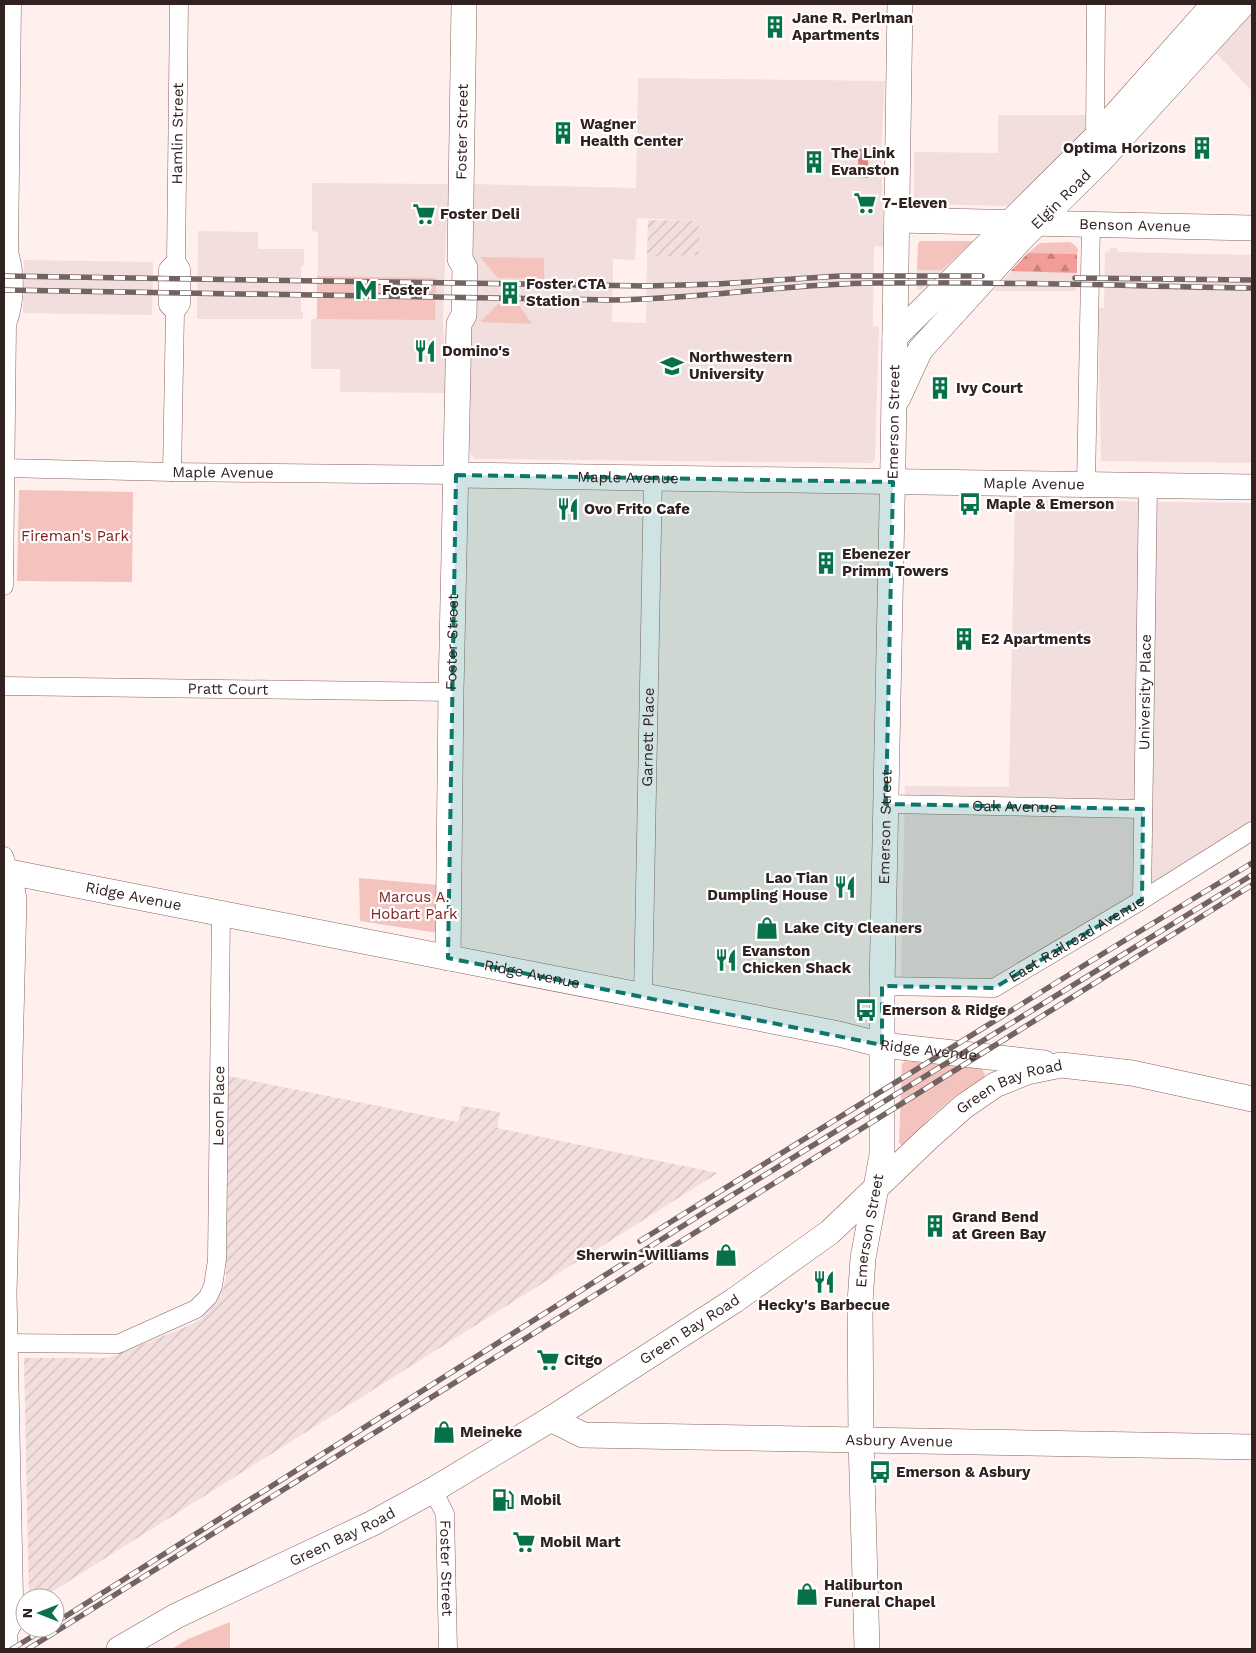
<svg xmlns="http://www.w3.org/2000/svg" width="1256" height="1653" font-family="'Work Sans',sans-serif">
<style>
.built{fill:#f2dedc;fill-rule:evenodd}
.industrial{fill:url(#industrial-furrows)}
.green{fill:#f5c3be}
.forest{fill:url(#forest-firs)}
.water{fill:url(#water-waves)}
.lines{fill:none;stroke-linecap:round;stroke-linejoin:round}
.street-casing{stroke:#866461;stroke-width:19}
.secondary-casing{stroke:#866461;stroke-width:26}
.street{stroke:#fff;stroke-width:18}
.secondary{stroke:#fff;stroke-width:25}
.rail-casing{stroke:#736463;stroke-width:5.5}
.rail{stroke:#fff;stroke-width:4;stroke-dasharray:11;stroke-linecap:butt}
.marked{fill:#0f766e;fill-opacity:0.2;stroke:#0f766e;stroke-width:4;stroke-dasharray:10 6;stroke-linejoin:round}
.labels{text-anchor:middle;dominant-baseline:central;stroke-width:4.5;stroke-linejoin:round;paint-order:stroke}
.poi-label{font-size:15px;font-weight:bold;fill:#312221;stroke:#fff;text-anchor:start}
.street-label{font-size:15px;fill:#312221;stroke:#fff}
.park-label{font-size:15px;fill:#811e21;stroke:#fff}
</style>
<defs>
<pattern id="industrial-furrows" width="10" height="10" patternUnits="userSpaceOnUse" patternTransform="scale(1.25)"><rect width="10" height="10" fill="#f2dedc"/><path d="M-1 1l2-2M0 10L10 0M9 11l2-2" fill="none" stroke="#d0bebc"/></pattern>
<pattern id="forest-firs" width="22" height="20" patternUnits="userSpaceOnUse" patternTransform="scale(1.25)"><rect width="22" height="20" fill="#f29d97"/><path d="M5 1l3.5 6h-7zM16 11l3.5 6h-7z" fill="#c5807b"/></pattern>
<pattern id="water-waves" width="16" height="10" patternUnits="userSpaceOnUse" patternTransform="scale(1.25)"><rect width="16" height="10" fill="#d98580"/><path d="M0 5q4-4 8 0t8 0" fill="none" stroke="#b16c68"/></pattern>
</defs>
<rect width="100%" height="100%" fill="#ffefed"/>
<path class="built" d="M 1252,10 L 1252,91 L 1214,51 Z
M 638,78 L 885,81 L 881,151 L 884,247 L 874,246 L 873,326 L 879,327 L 875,459 L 872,463 L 475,459 L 471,455 L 466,440 L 470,184 L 636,188 ZM 637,218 L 699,221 L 699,255 L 647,257 L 646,323 L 612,322 L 613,259 L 635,260 Z
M 998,115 L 1085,115 L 1086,141 L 1014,206 L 914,204 L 914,152 L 998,153 Z
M 312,183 L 450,184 L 446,233 L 443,320 L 444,344 L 447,359 L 447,393 L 340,392 L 340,369 L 311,369 L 311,320 L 317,318 L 318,250 L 318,232 L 312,231 Z
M 198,231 L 258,232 L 258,249 L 304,249 L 304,265 L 301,266 L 301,311 L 303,311 L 303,319 L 197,319 Z
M 1111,248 L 1116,248 L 1119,252 L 1252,255 L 1252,463 L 1101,461 L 1098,308 L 1104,308 L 1105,252 L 1108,252 Z
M 1028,253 L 1077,254 L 1076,291 L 993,291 Z
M 24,260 L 153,262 L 152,315 L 23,313 Z
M 917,270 L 942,270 L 921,290 L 917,289 Z
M 1015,500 L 1252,503 L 1252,821 L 997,981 L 901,980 L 905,786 L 1009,787 Z"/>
<path class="industrial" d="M 648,220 L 699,221 L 699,255 L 647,257 Z
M 228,1076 L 458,1122 L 462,1106 L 500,1112 L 497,1128 L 718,1173 L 42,1598 L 29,1598 L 24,1358 L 108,1358 L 188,1326 L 201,1319 L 216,1301 L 223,1289 L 226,1277 Z"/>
<path class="green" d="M 920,241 L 973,241 L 942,270 L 917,270 L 918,244 Z
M 1070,242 L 1076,246 L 1078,250 L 1077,254 L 1028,253 L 1040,243 Z
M 480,257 L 544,258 L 544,279 L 498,278 Z
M 317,276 L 436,278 L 435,320 L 317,319 Z
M 498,304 L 519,305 L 532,324 L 480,322 Z
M 19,490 L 133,492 L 132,582 L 17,581 Z
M 359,878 L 439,885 L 438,933 L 360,921 Z
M 905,1061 L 982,1069 L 985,1074 L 983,1079 L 955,1096 L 933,1115 L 905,1144 L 901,1145 L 899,1143 L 902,1064 Z
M 230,1622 L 230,1649 L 172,1649 L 188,1639 Z"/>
<path class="forest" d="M 1028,253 L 1077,254 L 1077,273 L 1011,271 Z"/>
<path class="water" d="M 858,149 L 868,149 L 868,178 L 858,177 Z"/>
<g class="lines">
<defs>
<g id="street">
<path d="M 1095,138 L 1096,4"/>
<path d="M 175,312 L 168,305 L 168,269 L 176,261"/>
<path id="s1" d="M 4,468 L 172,472 L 456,475"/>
<path id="s2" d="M 172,472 L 175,312 L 181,304 L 181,269 L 176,261 L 179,4"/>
<path d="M 1086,484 L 1091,224"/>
<path d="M 4,586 L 7,325 C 15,302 16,276 9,252 L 12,4"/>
<path id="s3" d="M 4,686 L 451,692"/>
<path id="s4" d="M 886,804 L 1143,809"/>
<path d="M 4,856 L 9,873"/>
<path id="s5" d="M 1142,900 L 1148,485"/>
<path id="s6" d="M 882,986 L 994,988 L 1142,900 L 1252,831"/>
<path id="s7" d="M 643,996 L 653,477"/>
<path id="s8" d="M 4,1343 L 118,1344 L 196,1309 L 208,1297 L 213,1286 L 217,1260 L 221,914"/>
<path id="s9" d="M 433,1490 L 445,1514 L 448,1649"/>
</g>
<g id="secondary">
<path id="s10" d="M 897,220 L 1252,228"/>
<path d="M 895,337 L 1095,138 L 1214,4"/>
<path id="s11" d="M 898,398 L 920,350 L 1020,240 L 1101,160 L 1243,4"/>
<path id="s12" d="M 456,475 L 1252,487"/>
<path id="s13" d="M 4,871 L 839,1034 L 882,1045 L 1044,1063"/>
<path id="s14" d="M 448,958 L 451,692 L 459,324 L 464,315 L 465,268 L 460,259 L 464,4"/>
<path id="s15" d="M 551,1419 L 583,1435 L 1252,1447"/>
<path d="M 5,1649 L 5,1631 L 11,1620 L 4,1294 L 14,899 L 9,873"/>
<path id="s16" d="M 119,1649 L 176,1616 L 373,1523 L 433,1490 L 551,1419 L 735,1300 L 830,1232 L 926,1140 L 963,1107 L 995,1085 L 1027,1072 L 1061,1065 L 1132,1073 L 1252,1099"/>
<path id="s17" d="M 867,1649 L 861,1440 L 860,1303 L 863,1258 L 882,1155 L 882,986 L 893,459 L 900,4"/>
</g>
</defs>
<use href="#street" class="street-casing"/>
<use href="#secondary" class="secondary-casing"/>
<use href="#street" class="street"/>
<use href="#secondary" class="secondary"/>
<defs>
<path id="rail" d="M 4,276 L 647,286 L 717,284 L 840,276 L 982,276
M 1075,278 L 1252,280
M 4,290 L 613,300 C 700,299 786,284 873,283 C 999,281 1126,286 1252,288
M 640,1241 L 1104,953 L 1252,863
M 55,1623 L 708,1210 L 1252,875
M 12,1649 L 46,1628
M 28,1649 L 1252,885"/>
</defs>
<use href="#rail" class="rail-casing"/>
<use href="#rail" class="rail"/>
</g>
<path class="marked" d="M 456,475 L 893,482 L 886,804 L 1143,809 L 1142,900 L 994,988 L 882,986 L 882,1045 L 448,958 Z"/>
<defs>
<symbol id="building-bare" viewBox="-9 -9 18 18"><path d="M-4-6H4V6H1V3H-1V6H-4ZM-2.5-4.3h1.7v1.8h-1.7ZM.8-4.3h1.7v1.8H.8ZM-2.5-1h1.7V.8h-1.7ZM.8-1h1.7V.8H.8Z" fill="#077149" stroke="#fff" stroke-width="2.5" paint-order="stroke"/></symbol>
<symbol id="supermarket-bare" viewBox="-9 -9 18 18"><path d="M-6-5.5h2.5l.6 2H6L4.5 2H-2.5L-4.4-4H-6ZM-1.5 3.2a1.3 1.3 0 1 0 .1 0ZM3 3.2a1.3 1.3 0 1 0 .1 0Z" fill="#077149" stroke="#fff" stroke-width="2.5" paint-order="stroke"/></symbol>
<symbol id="metro-bare" viewBox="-9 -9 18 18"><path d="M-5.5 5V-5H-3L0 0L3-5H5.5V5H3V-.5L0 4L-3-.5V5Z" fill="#077149" stroke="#fff" stroke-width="2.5" paint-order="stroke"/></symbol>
<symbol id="restaurant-bare" viewBox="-9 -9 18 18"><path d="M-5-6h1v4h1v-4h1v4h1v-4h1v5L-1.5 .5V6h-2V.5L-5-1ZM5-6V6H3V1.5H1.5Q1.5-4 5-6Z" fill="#077149" stroke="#fff" stroke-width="2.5" paint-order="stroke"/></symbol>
<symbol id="university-bare" viewBox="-9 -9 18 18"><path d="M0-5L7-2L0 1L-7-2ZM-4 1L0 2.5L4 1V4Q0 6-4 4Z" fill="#077149" stroke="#fff" stroke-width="2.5" paint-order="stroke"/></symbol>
<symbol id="bus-bare" viewBox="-9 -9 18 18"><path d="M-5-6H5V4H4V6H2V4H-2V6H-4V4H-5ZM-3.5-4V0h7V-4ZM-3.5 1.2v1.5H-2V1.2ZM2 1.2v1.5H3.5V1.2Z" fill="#077149" stroke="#fff" stroke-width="2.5" paint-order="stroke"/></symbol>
<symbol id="shop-bare" viewBox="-9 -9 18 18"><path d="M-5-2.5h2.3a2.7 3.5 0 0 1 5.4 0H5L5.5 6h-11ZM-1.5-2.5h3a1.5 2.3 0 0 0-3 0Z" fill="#077149" stroke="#fff" stroke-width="2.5" paint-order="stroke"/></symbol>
<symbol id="fuel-bare" viewBox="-9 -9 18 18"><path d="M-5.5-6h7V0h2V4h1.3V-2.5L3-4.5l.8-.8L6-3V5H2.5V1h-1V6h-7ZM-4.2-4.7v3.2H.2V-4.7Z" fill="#077149" stroke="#fff" stroke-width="2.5" paint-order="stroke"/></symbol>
</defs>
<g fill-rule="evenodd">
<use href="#building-bare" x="759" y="11" width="32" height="32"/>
<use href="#building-bare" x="547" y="117" width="32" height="32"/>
<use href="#building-bare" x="1186" y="132" width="32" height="32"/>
<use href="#building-bare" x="798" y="146" width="32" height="32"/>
<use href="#supermarket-bare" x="849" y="187" width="32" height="32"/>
<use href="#supermarket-bare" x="408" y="198" width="32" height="32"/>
<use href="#metro-bare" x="350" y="274" width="32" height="32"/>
<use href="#building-bare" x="494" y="277" width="32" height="32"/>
<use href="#restaurant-bare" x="409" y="335" width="32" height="32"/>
<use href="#university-bare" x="656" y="350" width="32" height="32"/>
<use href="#building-bare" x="924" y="372" width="32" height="32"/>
<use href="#bus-bare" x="954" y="488" width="32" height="32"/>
<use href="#restaurant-bare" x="552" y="493" width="32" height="32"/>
<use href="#building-bare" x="810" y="547" width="32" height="32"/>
<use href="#building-bare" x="948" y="623" width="32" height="32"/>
<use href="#restaurant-bare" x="829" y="871" width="32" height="32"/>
<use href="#shop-bare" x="751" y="912" width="32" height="32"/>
<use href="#restaurant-bare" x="710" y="944" width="32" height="32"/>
<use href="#bus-bare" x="850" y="994" width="32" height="32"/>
<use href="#building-bare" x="919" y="1210" width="32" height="32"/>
<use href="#shop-bare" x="710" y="1239" width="32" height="32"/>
<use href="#restaurant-bare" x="808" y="1266" width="32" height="32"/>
<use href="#supermarket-bare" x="532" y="1344" width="32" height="32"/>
<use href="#shop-bare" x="428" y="1416" width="32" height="32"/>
<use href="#bus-bare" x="864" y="1456" width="32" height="32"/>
<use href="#fuel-bare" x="487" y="1484" width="32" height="32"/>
<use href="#supermarket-bare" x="508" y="1526" width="32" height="32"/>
<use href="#shop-bare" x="791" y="1578" width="32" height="32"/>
</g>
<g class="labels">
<g class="poi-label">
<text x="792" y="18">Jane R. Perlman<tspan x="792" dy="17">Apartments</tspan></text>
<text x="580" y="124">Wagner<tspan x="580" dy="17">Health Center</tspan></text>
<text x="1186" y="148" text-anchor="end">Optima Horizons</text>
<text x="831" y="153">The Link<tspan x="831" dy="17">Evanston</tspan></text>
<text x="882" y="203">7-Eleven</text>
<text x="440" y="214">Foster Deli</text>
<text x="526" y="284">Foster CTA<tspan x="526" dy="17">Station</tspan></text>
<text x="382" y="290">Foster</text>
<text x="442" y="351">Domino's</text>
<text x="689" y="357">Northwestern<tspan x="689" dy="17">University</tspan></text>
<text x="956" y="388">Ivy Court</text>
<text x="986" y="504">Maple &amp; Emerson</text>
<text x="584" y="509">Ovo Frito Cafe</text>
<text x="842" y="554">Ebenezer<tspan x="842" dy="17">Primm Towers</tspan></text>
<text x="981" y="639">E2 Apartments</text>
<text x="828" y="878" text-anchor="end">Lao Tian<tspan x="828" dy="17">Dumpling House</tspan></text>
<text x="784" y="928">Lake City Cleaners</text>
<text x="742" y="951">Evanston<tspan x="742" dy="17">Chicken Shack</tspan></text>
<text x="882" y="1010">Emerson &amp; Ridge</text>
<text x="952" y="1217">Grand Bend<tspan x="952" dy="17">at Green Bay</tspan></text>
<text x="709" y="1255" text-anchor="end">Sherwin-Williams</text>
<text x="824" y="1305" text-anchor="middle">Hecky's Barbecue</text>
<text x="564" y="1360">Citgo</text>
<text x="460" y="1432">Meineke</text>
<text x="896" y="1472">Emerson &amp; Asbury</text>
<text x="520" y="1500">Mobil</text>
<text x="540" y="1542">Mobil Mart</text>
<text x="824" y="1585">Haliburton<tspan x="824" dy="17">Funeral Chapel</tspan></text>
</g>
<g class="street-label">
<text stroke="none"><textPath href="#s2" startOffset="342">Hamlin Street</textPath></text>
<text stroke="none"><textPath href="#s14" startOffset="829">Foster Street</textPath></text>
<text stroke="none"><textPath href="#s11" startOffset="259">Elgin Road</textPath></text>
<text stroke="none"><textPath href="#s10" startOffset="238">Benson Avenue</textPath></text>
<text stroke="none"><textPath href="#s17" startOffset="1229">Emerson Street</textPath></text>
<text stroke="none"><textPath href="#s1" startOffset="219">Maple Avenue</textPath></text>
<text stroke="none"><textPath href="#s12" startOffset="172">Maple Avenue</textPath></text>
<text stroke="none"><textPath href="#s12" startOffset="578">Maple Avenue</textPath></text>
<text stroke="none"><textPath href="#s14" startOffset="316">Foster Street</textPath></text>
<text stroke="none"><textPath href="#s3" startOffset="224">Pratt Court</textPath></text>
<text stroke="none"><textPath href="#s5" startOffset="208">University Place</textPath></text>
<text stroke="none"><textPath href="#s7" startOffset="259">Garnett Place</textPath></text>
<text stroke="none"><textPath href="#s4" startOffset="129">Oak Avenue</textPath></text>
<text stroke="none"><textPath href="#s17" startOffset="824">Emerson Street</textPath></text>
<text stroke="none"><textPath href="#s13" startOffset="132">Ridge Avenue</textPath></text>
<text stroke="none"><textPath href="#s6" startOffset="208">East Railroad Avenue</textPath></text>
<text stroke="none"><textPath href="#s13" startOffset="538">Ridge Avenue</textPath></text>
<text stroke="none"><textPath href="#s13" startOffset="942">Ridge Avenue</textPath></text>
<text stroke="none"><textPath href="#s16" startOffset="1060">Green Bay Road</textPath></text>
<text stroke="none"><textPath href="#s8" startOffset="409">Leon Place</textPath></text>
<text stroke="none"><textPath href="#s17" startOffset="419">Emerson Street</textPath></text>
<text stroke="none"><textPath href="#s16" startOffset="655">Green Bay Road</textPath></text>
<text stroke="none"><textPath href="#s15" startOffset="352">Asbury Avenue</textPath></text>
<text stroke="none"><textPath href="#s16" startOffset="250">Green Bay Road</textPath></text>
<text stroke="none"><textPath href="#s9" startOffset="81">Foster Street</textPath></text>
</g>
<g class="park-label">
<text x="75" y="536">Fireman's Park</text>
<text x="414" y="897">Marcus A.<tspan x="414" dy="17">Hobart Park</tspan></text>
</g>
</g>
<rect width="1256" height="1653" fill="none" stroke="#312221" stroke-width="10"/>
<g transform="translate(40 1613) rotate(270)"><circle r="24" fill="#ffffff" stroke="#ada7a6"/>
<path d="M0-4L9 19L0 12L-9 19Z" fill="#077149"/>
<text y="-8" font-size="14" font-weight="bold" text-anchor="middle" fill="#312221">N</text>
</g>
</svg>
